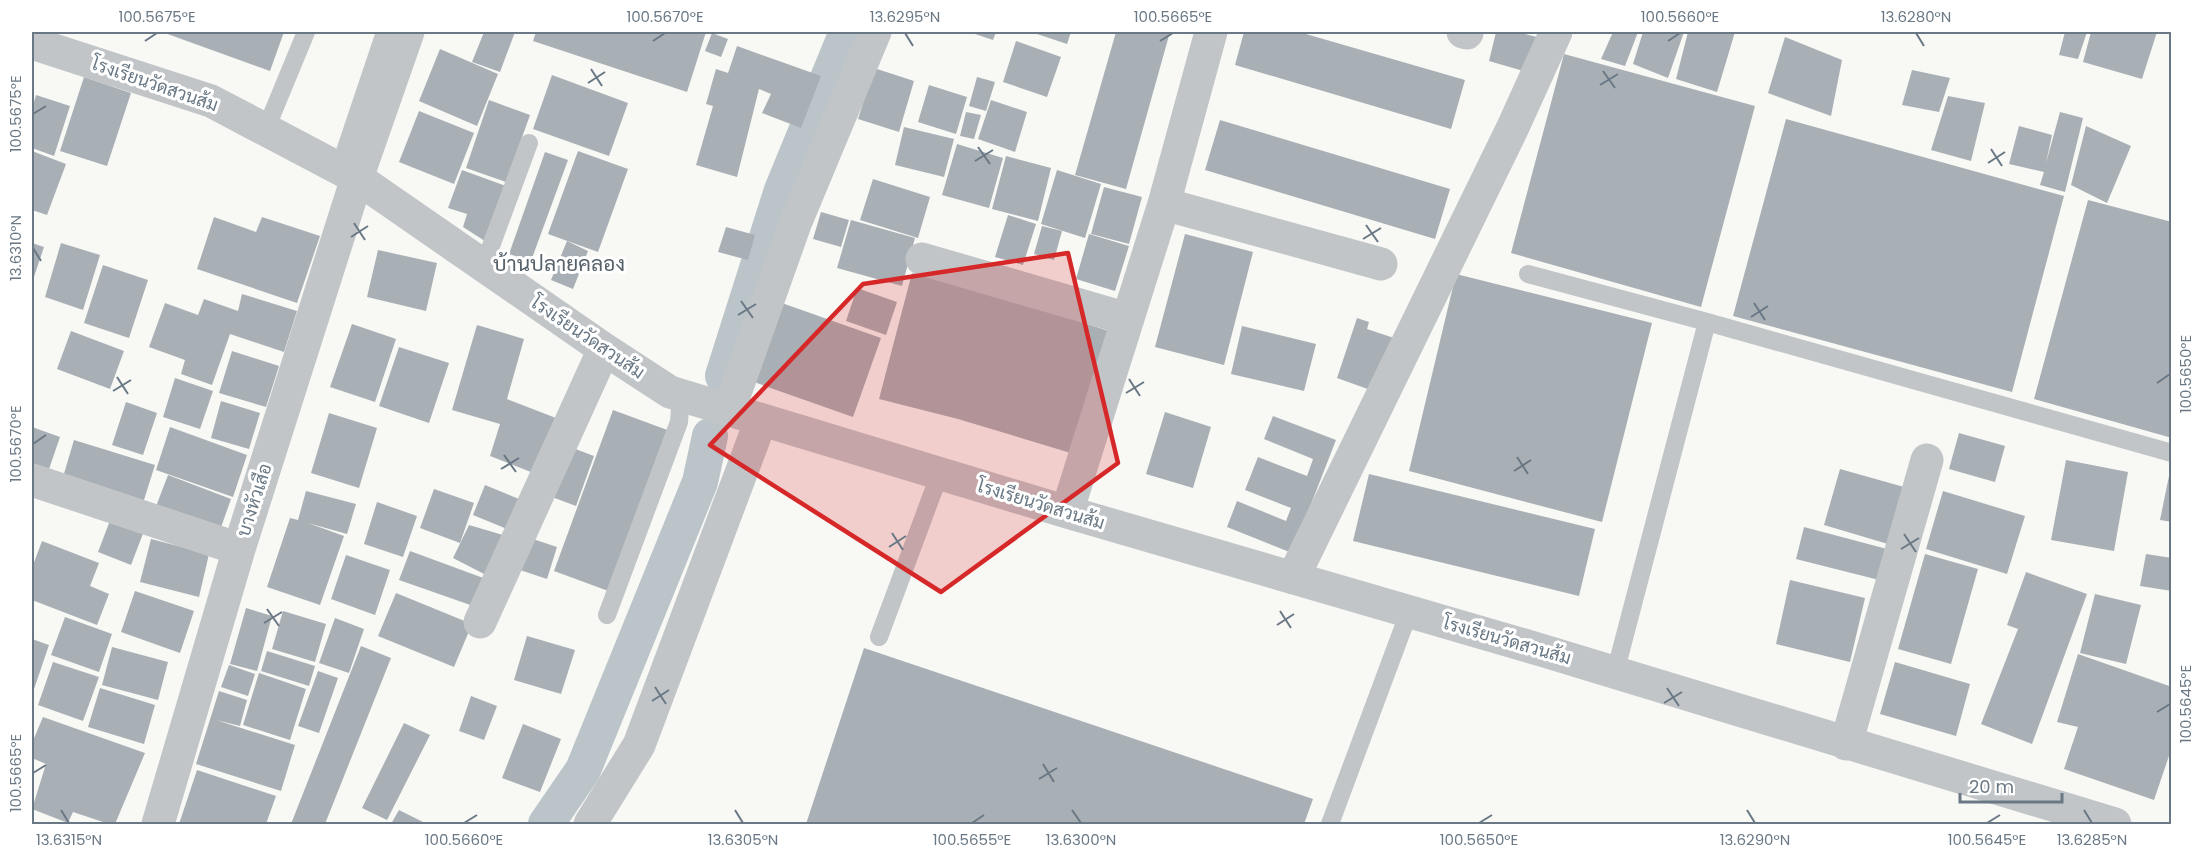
<svg xmlns="http://www.w3.org/2000/svg" width="2203" height="856" font-family="Poppins,Sarabun,sans-serif">
<style>
.lines{fill:none;stroke-linecap:round;stroke-linejoin:round}
.canal{stroke:#bbc4c9;stroke-width:36}
.building{fill:#a9b0b5}
.lane{stroke:#c1c5c8;stroke-width:18}
.street{stroke:#c1c5c8;stroke-width:33}
.marked{fill:#d62828;fill-opacity:0.2;stroke:#d62828;stroke-width:4.5;stroke-linejoin:round}
.ticks{fill:none;stroke:#697884;stroke-width:2}
.labels{text-anchor:middle;dominant-baseline:central;stroke-width:6;stroke-linejoin:round;paint-order:stroke}
.street-label{font-size:18px;fill:#697884;stroke:#fff}
.quarter-label{font-size:21px;fill:#56616a;stroke:#fff}
.neatline{fill:none;stroke:#697884;stroke-width:2}
.ticks-label{font-size:15px;text-anchor:middle;fill:#697884}
</style>
<rect width="100%" height="100%" fill="#f8f8f5"/>
<g class="lines">
<path class="canal" d="M 723,376 L 782,190 L 847,32
M 546,824 L 583,770 L 700,482 L 710,436"/>
</g>
<path class="building" d="M 162,32 L 284,32 L 270,71 Z
M 484,32 L 515,32 L 500,72 L 472,62 Z
M 536,32 L 706,32 L 687,92 L 533,41 Z
M 969,32 L 996,32 L 993,40 Z
M 1031,32 L 1071,32 L 1067,44 Z
M 1116,32 L 1170,32 L 1126,189 L 1075,175 Z
M 1244,32 L 1299,32 L 1465,80 L 1451,129 L 1235,65 Z
M 1496,32 L 1517,32 L 1537,37 L 1527,72 L 1489,61 Z
M 1613,32 L 1638,32 L 1625,66 L 1601,59 Z
M 1643,32 L 1684,32 L 1668,78 L 1633,64 Z
M 1688,32 L 1735,32 L 1717,92 L 1676,79 Z
M 2065,32 L 2087,32 L 2078,59 L 2059,55 Z
M 2091,32 L 2157,32 L 2142,79 L 2083,62 Z
M 712,33 L 728,39 L 721,57 L 705,51 Z
M 1785,37 L 1842,60 L 1831,116 L 1768,93 Z
M 1016,41 L 1061,57 L 1047,97 L 1003,82 Z
M 737,46 L 821,76 L 801,128 L 762,113 L 771,94 L 759,89 L 737,177 L 696,165 L 713,106 L 706,104 L 716,69 L 728,73 Z
M 440,49 L 498,74 L 477,126 L 419,101 Z
M 1564,54 L 1755,106 L 1701,307 L 1511,253 Z
M 874,68 L 914,81 L 899,132 L 858,119 Z
M 1912,70 L 1950,78 L 1939,112 L 1902,105 Z
M 552,75 L 628,103 L 609,156 L 533,129 Z
M 84,77 L 131,93 L 107,166 L 60,151 Z
M 977,77 L 995,82 L 986,111 L 969,106 Z
M 929,85 L 967,97 L 956,134 L 918,122 Z
M 36,95 L 70,106 L 54,156 L 32,148 L 32,109 Z
M 1948,96 L 1985,103 L 1971,161 L 1931,150 Z
M 489,100 L 530,115 L 506,182 L 466,168 Z
M 991,100 L 1027,112 L 1015,152 L 978,139 Z
M 419,111 L 474,133 L 454,184 L 399,162 Z
M 966,112 L 981,115 L 974,139 L 960,136 Z
M 2060,112 L 2083,118 L 2065,192 L 2040,185 L 2044,172 L 2009,164 L 2019,126 L 2052,135 L 2046,163 Z
M 1786,119 L 2064,196 L 2012,392 L 1733,316 Z
M 1220,120 L 1450,189 L 1435,239 L 1205,170 Z
M 2086,126 L 2131,146 L 2107,203 L 2071,185 Z
M 904,127 L 954,139 L 944,177 L 895,165 Z
M 957,144 L 1003,158 L 989,208 L 942,195 Z
M 32,151 L 66,164 L 47,215 L 32,210 Z
M 578,151 L 628,169 L 598,252 L 548,234 Z
M 545,152 L 568,160 L 531,261 L 509,254 Z
M 1006,156 L 1051,168 L 1038,221 L 992,209 Z
M 462,170 L 506,186 L 488,243 L 463,227 L 467,214 L 448,208 Z
M 1057,170 L 1101,184 L 1085,238 L 1041,224 Z
M 873,179 L 930,197 L 918,238 L 860,220 Z
M 1104,187 L 1142,197 L 1129,244 L 1091,234 Z
M 2088,200 L 2172,222 L 2172,438 L 2034,399 Z
M 821,212 L 849,220 L 841,247 L 813,239 Z
M 1008,215 L 1036,224 L 1023,265 L 995,257 Z
M 214,217 L 256,232 L 262,217 L 320,236 L 297,303 L 197,269 Z
M 851,220 L 915,238 L 902,286 L 837,268 Z
M 1042,226 L 1062,231 L 1054,260 L 1034,254 Z
M 726,227 L 755,235 L 748,260 L 718,252 Z
M 1089,234 L 1129,246 L 1115,291 L 1076,279 Z
M 1185,234 L 1253,252 L 1224,365 L 1155,347 Z
M 567,241 L 588,251 L 573,289 L 551,280 Z
M 32,243 L 44,247 L 32,283 Z
M 61,243 L 100,255 L 83,310 L 45,297 Z
M 378,250 L 437,263 L 426,311 L 367,297 Z
M 103,265 L 148,280 L 129,338 L 84,323 Z
M 912,273 L 1050,312 L 1109,331 L 1074,454 L 958,419 L 879,399 Z
M 1456,274 L 1652,323 L 1602,522 L 1409,471 Z
M 857,288 L 897,302 L 886,335 L 846,321 Z
M 242,294 L 297,311 L 284,352 L 230,334 L 212,385 L 181,374 L 185,360 L 149,347 L 165,303 L 198,315 L 204,299 L 238,311 Z
M 779,302 L 881,338 L 853,417 L 751,381 Z
M 1357,318 L 1369,322 L 1367,329 L 1394,338 L 1376,392 L 1337,378 Z
M 352,324 L 396,339 L 375,402 L 330,387 Z
M 477,325 L 524,339 L 507,399 L 556,418 L 536,474 L 490,456 L 500,424 L 452,410 Z
M 1242,326 L 1316,344 L 1304,391 L 1231,374 Z
M 71,331 L 124,351 L 110,389 L 57,369 Z
M 399,347 L 449,363 L 429,423 L 379,406 Z
M 232,351 L 279,366 L 266,407 L 219,393 Z
M 175,378 L 213,391 L 200,429 L 163,417 Z
M 221,401 L 260,413 L 249,449 L 211,438 Z
M 126,402 L 157,413 L 143,455 L 112,445 Z
M 613,410 L 670,431 L 611,592 L 554,571 Z
M 1165,412 L 1211,427 L 1193,488 L 1146,474 Z
M 329,413 L 377,428 L 359,488 L 311,473 Z
M 1273,416 L 1336,440 L 1292,553 L 1227,527 L 1237,501 L 1286,521 L 1291,508 L 1245,490 L 1258,457 L 1307,476 L 1313,459 L 1264,439 Z
M 32,427 L 60,437 L 48,472 L 32,467 Z
M 170,427 L 247,455 L 233,497 L 156,470 Z
M 1959,433 L 2005,446 L 1995,482 L 1949,469 Z
M 74,440 L 155,465 L 143,503 L 63,477 Z
M 570,447 L 594,456 L 576,506 L 552,497 Z
M 2066,460 L 2128,472 L 2114,551 L 2051,540 Z
M 1840,469 L 1904,487 L 1888,544 L 1824,525 Z
M 1369,474 L 1595,529 L 1579,596 L 1353,541 Z
M 168,475 L 231,499 L 219,533 L 155,509 Z
M 2169,476 L 2172,476 L 2172,522 L 2160,520 Z
M 485,485 L 519,499 L 507,529 L 473,515 Z
M 434,489 L 474,503 L 460,543 L 420,528 Z
M 306,491 L 356,504 L 347,534 L 308,523 L 344,536 L 320,605 L 267,587 L 290,518 L 298,520 Z
M 1943,491 L 2025,516 L 2007,574 L 1926,549 Z
M 377,502 L 417,516 L 403,557 L 364,544 Z
M 111,518 L 144,531 L 131,565 L 98,552 Z
M 469,525 L 503,535 L 486,575 L 453,558 Z
M 1804,527 L 1887,549 L 1879,580 L 1796,559 Z
M 527,537 L 557,547 L 547,579 L 517,569 Z
M 151,539 L 209,554 L 199,597 L 140,582 Z
M 42,541 L 99,563 L 90,586 L 109,594 L 97,625 L 32,600 L 32,568 Z
M 410,551 L 486,579 L 476,607 L 399,580 Z
M 1925,554 L 1978,569 L 1951,664 L 1898,649 Z
M 2146,554 L 2172,558 L 2172,591 L 2140,586 Z
M 346,555 L 390,570 L 375,615 L 331,599 Z
M 2026,572 L 2087,594 L 2032,744 L 1981,724 L 2018,629 L 2007,625 Z
M 1790,580 L 1865,598 L 1850,662 L 1776,644 Z
M 135,591 L 194,611 L 180,653 L 121,632 Z
M 396,593 L 472,624 L 454,667 L 378,636 Z
M 2095,594 L 2141,605 L 2126,664 L 2080,653 Z
M 246,608 L 272,616 L 257,671 L 230,664 Z
M 283,611 L 326,624 L 315,662 L 272,649 Z
M 65,617 L 112,634 L 99,672 L 51,655 Z
M 335,618 L 364,629 L 349,673 L 319,663 Z
M 527,636 L 575,650 L 561,694 L 514,680 Z
M 32,639 L 49,645 L 32,695 Z
M 361,646 L 391,658 L 325,824 L 291,824 Z
M 112,647 L 168,662 L 158,700 L 102,685 Z
M 864,648 L 1313,799 L 1304,824 L 806,824 Z
M 267,651 L 315,666 L 309,686 L 261,671 Z
M 2078,654 L 2172,687 L 2172,747 L 2154,800 L 2064,769 L 2078,727 L 2057,722 Z
M 53,662 L 99,677 L 83,721 L 38,705 Z
M 1895,662 L 1970,684 L 1956,736 L 1880,714 Z
M 229,665 L 255,674 L 248,696 L 221,687 Z
M 318,671 L 338,678 L 319,733 L 298,726 Z
M 259,673 L 306,689 L 290,740 L 243,725 Z
M 100,688 L 155,705 L 144,744 L 88,727 Z
M 219,691 L 247,700 L 240,726 L 216,720 L 295,745 L 281,791 L 196,764 Z
M 471,696 L 497,706 L 484,740 L 459,731 Z
M 43,717 L 145,753 L 115,824 L 109,824 L 73,812 L 68,823 L 32,809 L 46,764 L 32,758 L 32,743 Z
M 404,723 L 430,735 L 387,820 L 362,808 Z
M 523,724 L 561,739 L 540,792 L 502,778 Z
M 197,770 L 276,796 L 266,824 L 179,824 Z
M 399,810 L 427,824 L 391,824 Z"/>
<g class="lines">
<path class="lane" d="M 266,129 L 306,32
M 339,169 L 385,32
M 484,265 L 529,143
M 1528,274 L 1707,322 L 2172,453
M 607,615 L 679,422 L 681,395
M 879,637 L 940,473
M 1615,673 L 1707,322
M 1330,824 L 1409,612"/>
<path class="street" d="M 1463,32 L 1467,33
M 32,43 L 211,101 L 357,178 L 604,349 L 670,392 L 1067,512 L 1541,650 L 2115,824
M 1164,204 L 1381,264
M 922,259 L 1128,319
M 729,410 L 795,224 L 875,32
M 32,480 L 239,549
M 1067,512 L 1164,204 L 1211,32
M 1293,578 L 1513,127 L 1556,32
M 480,622 L 604,349
M 1846,744 L 1927,460
M 158,824 L 239,549 L 357,178 L 408,32
M 590,824 L 639,745 L 761,420"/>
</g>
<path class="marked" d="M 1068,253 L 1118,463 L 941,592 L 710,445 L 863,284 Z"/>
<path class="ticks" d="M 905,33 L 913,46M 1916,33 L 1924,46M 145,41 L 157,33M 653,41 L 665,33M 1160,41 L 1173,33M 1668,41 L 1680,33M 591,69 L 602,86M 1603,71 L 1615,88M 588,83 L 605,72M 1600,85 L 1618,74M 33,114 L 46,106M 978,147 L 990,164M 1991,149 L 2002,166M 975,161 L 993,150M 1988,163 L 2005,152M 354,223 L 365,240M 1366,225 L 1378,242M 351,237 L 368,226M 1363,239 L 1381,228M 33,248 L 41,261M 741,301 L 753,318M 1754,303 L 1765,320M 738,315 L 756,304M 1751,317 L 1768,306M 117,377 L 128,394M 1129,379 L 1140,396M 2157,383 L 2170,374M 113,391 L 131,380M 1126,393 L 1144,382M 33,444 L 46,435M 504,455 L 516,472M 1517,457 L 1528,474M 501,469 L 519,458M 1514,471 L 1531,460M 892,533 L 903,550M 1904,534 L 1916,552M 889,547 L 906,536M 1901,549 L 1919,538M 267,609 L 279,626M 1280,611 L 1291,628M 264,623 L 282,612M 1277,625 L 1294,614M 655,687 L 666,704M 1667,688 L 1679,706M 652,701 L 669,690M 1664,703 L 1682,692M 2157,712 L 2170,704M 1043,764 L 1054,782M 33,773 L 46,765M 1039,779 L 1057,768M 61,810 L 69,823M 735,810 L 743,823M 1072,810 L 1081,823M 1747,810 L 1755,823M 2084,810 L 2092,823M 464,823 L 477,815M 972,823 L 984,815M 1479,823 L 1492,815M 1987,823 L 2000,815"/>
<g class="labels">
<g class="street-label">
<text transform="translate(155 84) rotate(19)">โรงเรียนวัดสวนส้ม</text>
<text transform="translate(588 337) rotate(34)">โรงเรียนวัดสวนส้ม</text>
<text transform="translate(254 500) rotate(-72)">บางหัวเสือ</text>
<text transform="translate(1041 504) rotate(17)">โรงเรียนวัดสวนส้ม</text>
<text transform="translate(1507 640) rotate(16)">โรงเรียนวัดสวนส้ม</text>
</g>
<g class="quarter-label">
<text x="559" y="263">บ้านปลายคลอง</text>
</g>
</g>
<rect width="2203" height="856" fill="none" stroke="#ffffff" stroke-width="66"/>
<path d="M1960 793v9h102v-9" fill="none" stroke="#697884" stroke-width="3"/>
<text x="1969" y="793" font-size="18" fill="#697884" stroke="#ffffff" stroke-width="4.5" paint-order="stroke">20 m</text>
<rect x="33" y="33" width="2137" height="790" class="neatline"/>
<g class="ticks-label">
<text x="157" y="22">100.5675°E</text>
<text x="665" y="22">100.5670°E</text>
<text x="905" y="22">13.6295°N</text>
<text x="1173" y="22">100.5665°E</text>
<text x="1680" y="22">100.5660°E</text>
<text x="1916" y="22">13.6280°N</text>
<text transform="translate(16 114) rotate(-90)" y="5">100.5675°E</text>
<text transform="translate(16 248) rotate(-90)" y="5">13.6310°N</text>
<text transform="translate(2186 374) rotate(-90)" y="5">100.5650°E</text>
<text transform="translate(16 444) rotate(-90)" y="5">100.5670°E</text>
<text transform="translate(2186 704) rotate(-90)" y="5">100.5645°E</text>
<text transform="translate(16 773) rotate(-90)" y="5">100.5665°E</text>
<text x="69" y="845">13.6315°N</text>
<text x="464" y="845">100.5660°E</text>
<text x="743" y="845">13.6305°N</text>
<text x="972" y="845">100.5655°E</text>
<text x="1081" y="845">13.6300°N</text>
<text x="1479" y="845">100.5650°E</text>
<text x="1755" y="845">13.6290°N</text>
<text x="1987" y="845">100.5645°E</text>
<text x="2092" y="845">13.6285°N</text>
</g>
</svg>
